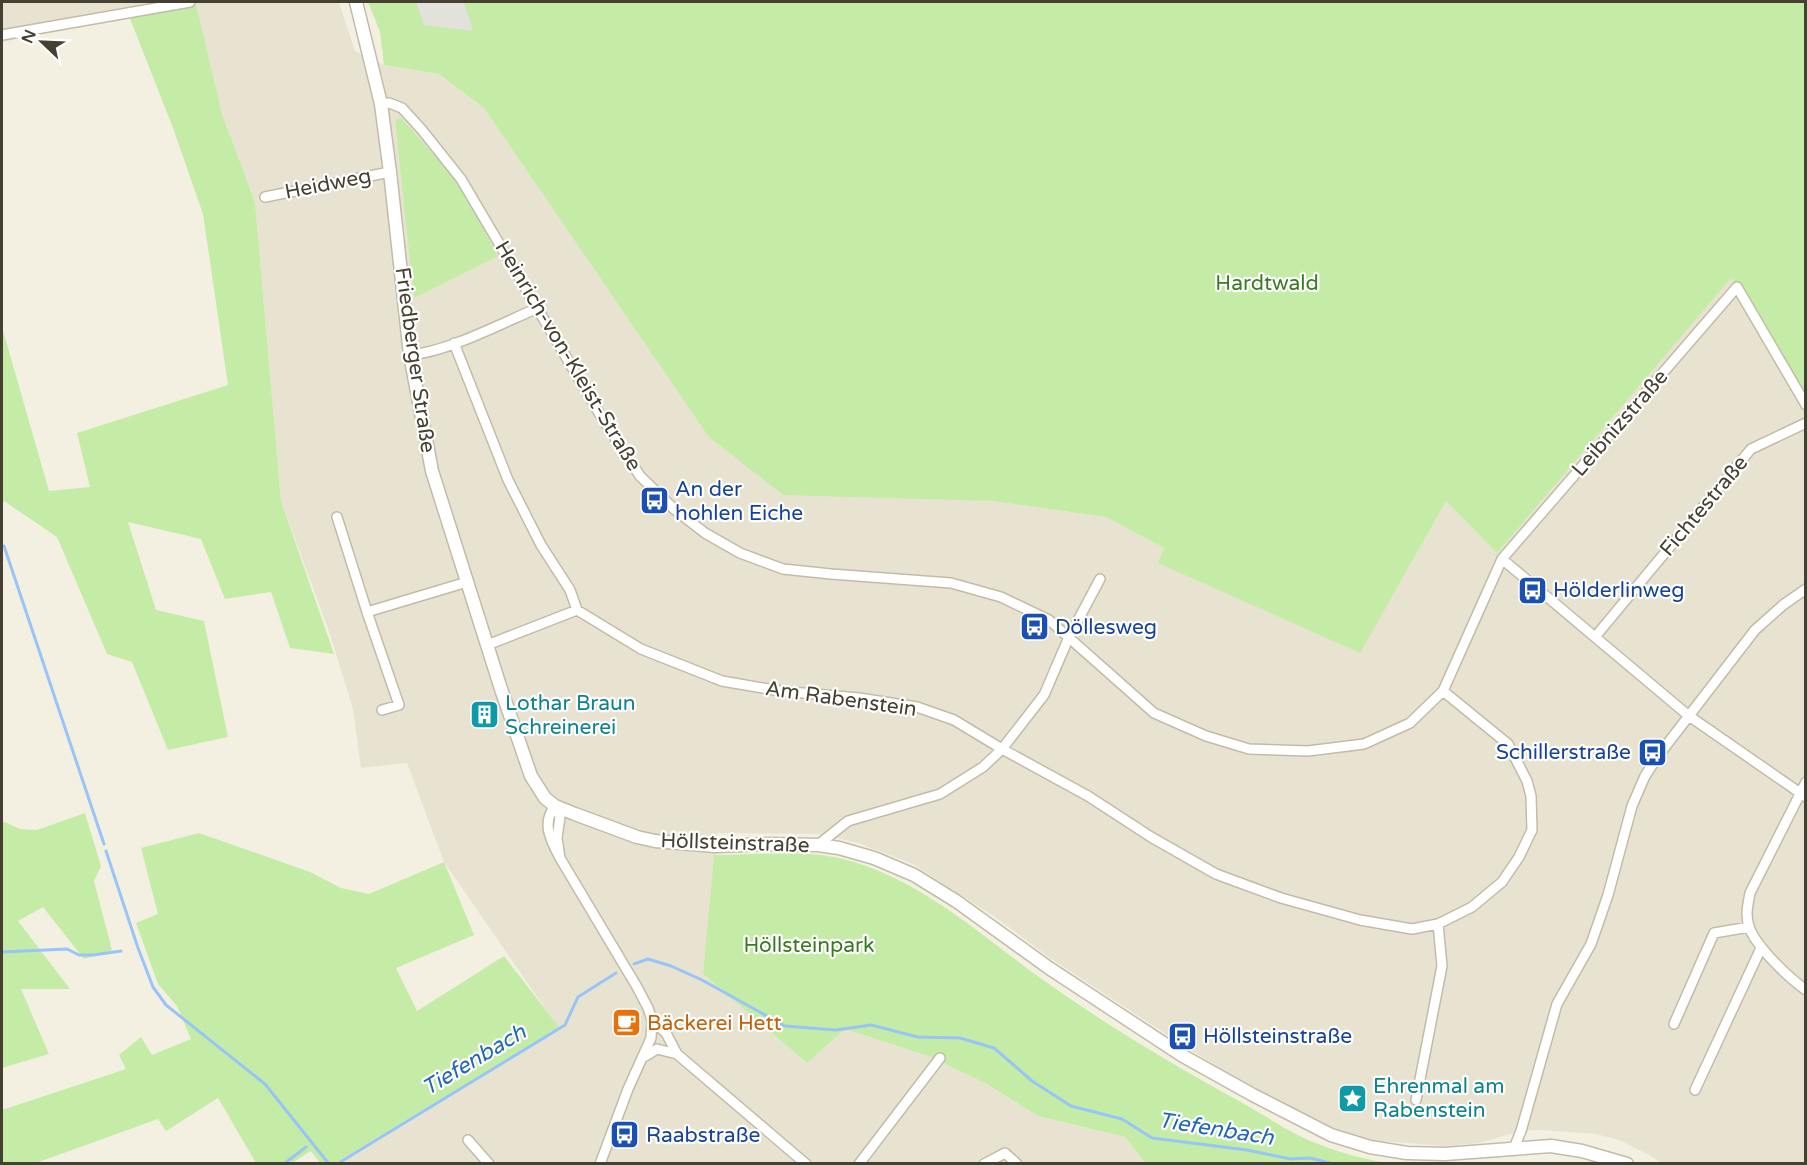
<svg xmlns="http://www.w3.org/2000/svg" width="1807" height="1165" font-family="'Varela Round',sans-serif">
<style>
.residential{fill:#e8e3d0}
.green{fill:#c4eca7}
.parking{fill:#e3e1dc}
.lines{fill:none;stroke-linecap:round;stroke-linejoin:round}
.stream{stroke:#98c4f7;stroke-width:3}
.minor-casing{stroke:#c2bca7;stroke-width:12}
.tertiary-casing{stroke:#c2bca7;stroke-width:15}
.minor{stroke:#fff;stroke-width:9}
.tertiary{stroke:#fff;stroke-width:12}
.labels{text-anchor:middle;dominant-baseline:central;stroke-width:4.5;stroke-linejoin:round;paint-order:stroke}
.street-label{font-size:21px;fill:#454032;stroke:#fff}
.park-label{font-size:21px;fill:#387b21;stroke:#fff}
.transit-label{font-size:21px;fill:#164399;stroke:#fff;text-anchor:start}
.culture-label{font-size:21px;fill:#0d838f;stroke:#fff;text-anchor:start}
.food-label{font-size:21px;fill:#c56008;stroke:#fff;text-anchor:start}
.water-label{font-size:22px;font-style:italic;fill:#2367ba;stroke:#fff}
</style>
<rect width="100%" height="100%" fill="#f3f0e2"/>
<path class="residential" d="M 2,2 L 339,2 L 355,51 L 384,65 L 439,74 L 484,108 L 708,436 L 992,501 L 1106,517 L 1164,548 L 1158,563 L 1446,500 L 1497,553 L 1731,277 L 1805,404 L 1805,1163 L 1662,1163 L 1649,1155 L 1619,1140 L 1596,1134 L 1541,1130 L 1521,1131 L 1479,1143 L 1445,1146 L 1368,1140 L 1329,1128 L 1252,1088 L 1184,1046 L 1050,958 L 998,919 L 913,864 L 858,843 L 818,834 L 717,833 L 703,974 L 807,1063 L 845,1029 L 931,1057 L 987,1084 L 1038,1116 L 1125,1137 L 1145,1163 L 335,1163 L 558,1027 L 444,862 L 407,763 L 361,768 L 353,709 L 330,634 L 281,501 L 255,202 L 222,114 L 129,16 L 2,42 Z"/>
<path class="green" d="M 368,2 L 1805,2 L 1805,404 L 1731,278 L 1497,553 L 1446,501 L 1360,653 L 1158,563 L 1164,548 L 1106,517 L 992,501 L 783,495 L 708,436 L 484,108 L 439,74 L 384,65 L 380,32 Z
M 196,5 L 222,114 L 255,202 L 281,501 L 334,654 L 290,648 L 271,592 L 225,599 L 201,539 L 128,522 L 156,610 L 204,621 L 228,737 L 168,750 L 132,662 L 107,654 L 57,537 L 4,501 L 2,506 L 2,327 L 49,491 L 90,487 L 77,433 L 228,385 L 203,214 L 173,128 L 129,16 Z
M 401,118 L 459,183 L 498,256 L 414,298 L 395,120 Z
M 85,813 L 101,866 L 94,881 L 112,950 L 84,959 L 43,907 L 18,921 L 70,989 L 21,989 L 49,1054 L 2,1068 L 2,821 L 20,829 L 37,830 Z
M 199,833 L 310,872 L 341,888 L 369,894 L 444,862 L 474,935 L 396,968 L 417,1011 L 504,956 L 559,1027 L 335,1163 L 320,1163 L 311,1151 L 292,1163 L 256,1163 L 218,1098 L 166,1131 L 158,1119 L 36,1163 L 2,1163 L 2,1110 L 126,1069 L 119,1055 L 141,1037 L 152,1055 L 191,1039 L 177,1006 L 158,984 L 136,923 L 158,914 L 141,848 Z
M 715,846 L 716,855 C 754,855 806,849 843,859 C 922,879 981,936 1046,982 C 1108,1026 1173,1065 1239,1101 C 1258,1111 1275,1123 1294,1133 C 1322,1148 1357,1158 1388,1163 L 1145,1163 L 1125,1137 L 1038,1116 L 987,1084 L 931,1057 L 845,1029 L 807,1063 L 703,974 Z"/>
<path class="parking" d="M 416,2 L 464,2 L 473,31 L 424,25 Z"/>
<g class="lines">
<path class="stream" d="M 4,546 L 104,844
M 106,851 L 138,948 L 153,987 L 166,1005 L 265,1084 L 329,1164
M 2,952 L 67,949 L 79,955 L 93,955 L 121,951
M 634,964 L 648,959 L 671,966 L 702,980 L 785,1026 L 836,1030 L 871,1025 L 918,1037 L 960,1038 L 994,1048 L 1032,1081 L 1071,1106 L 1122,1119 L 1152,1138 L 1247,1150 L 1291,1159 L 1310,1158 L 1334,1164
M 284,1164 L 306,1147
M 337,1164 L 565,1025 L 578,997 L 616,973"/>
<defs>
<path id="minor" d="M 2,35 L 190,2
M 381,104 L 389,103 L 402,108 L 422,130 L 461,179 L 602,418 L 640,476 L 674,509 L 705,533 L 740,553 L 783,569 L 831,574 L 951,583 L 1001,597 L 1049,620 L 1154,713 L 1206,736 L 1249,749 L 1308,751 L 1364,744 L 1410,723 L 1443,691 L 1502,559 L 1737,287 L 1806,405
M 265,197 L 390,172
M 454,343 L 508,480 L 541,545 L 570,590 L 577,610 L 641,649 L 722,681 L 780,691 L 859,698 L 917,707 L 954,720 L 1002,749 L 1088,796 L 1151,837 L 1216,874 L 1281,898 L 1360,920 L 1412,929 L 1438,924 L 1472,907 L 1502,882 L 1519,857 L 1532,830 L 1531,796 L 1527,781 L 1508,744 L 1443,691
M 410,355 C 447,352 502,323 538,308
M 337,517 L 367,612 L 399,705 L 382,710
M 1502,559 L 1689,716 L 1806,797
M 367,612 L 467,582
M 1595,637 L 1751,449 L 1806,423
M 487,645 L 577,610
M 1806,782 L 1750,893 C 1748,904 1745,915 1749,926 C 1754,945 1789,978 1806,990
M 818,845 L 848,821 L 940,794 L 983,767 L 1002,749 L 1044,695 L 1069,637 L 1100,579
M 560,858 L 557,838 L 560,817 L 555,806 C 541,823 551,841 560,858 L 637,987 L 648,1008 L 652,1020 L 651,1038 L 628,1089 L 600,1164
M 652,1020 L 666,1033 L 677,1054 L 806,1164
M 1674,1024 L 1714,933 L 1749,927
M 644,1057 L 657,1049 L 677,1054
M 1695,1090 L 1761,948
M 1416,1100 L 1442,966 L 1438,924
M 468,1140 L 489,1164
M 1514,1148 L 1521,1131 L 1557,1004 L 1591,944 L 1608,895 L 1632,806 L 1645,776 L 1658,756 L 1755,630 L 1783,605 L 1806,589
M 859,1164 L 940,1058
M 984,1164 L 1005,1153 L 1017,1164"/>
<path id="tertiary" d="M 356,2 L 381,104 L 390,172 L 410,355 L 432,471 L 501,689 L 531,776 L 545,798 L 555,806 L 575,814 L 637,837 L 655,841 L 715,846 L 768,844 L 818,845 L 839,848 L 874,858 L 914,875 L 956,901 L 1049,968 L 1183,1056 L 1253,1095 L 1331,1135 L 1370,1147 L 1407,1153 L 1445,1154 L 1551,1146 L 1582,1151 L 1627,1164"/>
</defs>
<use href="#minor" class="minor-casing"/>
<use href="#tertiary" class="tertiary-casing"/>
<use href="#minor" class="minor"/>
<use href="#tertiary" class="tertiary"/>
</g>
<defs>
<symbol id="bus-square" viewBox="-11 -11 22 22"><rect x="-9" y="-9" width="18" height="18" rx="4" fill="#1a4fb4" stroke="#fff"/><path d="M-5-6H5V4H4V6H2V4H-2V6H-4V4H-5ZM-3.5-4V0h7V-4ZM-3.5 1.2v1.5H-2V1.2ZM2 1.2v1.5H3.5V1.2Z" fill="#fff"/></symbol>
<symbol id="building-square" viewBox="-11 -11 22 22"><rect x="-9" y="-9" width="18" height="18" rx="4" fill="#0f9aa8" stroke="#fff"/><path d="M-4-6H4V6H1V3H-1V6H-4ZM-2.5-4.3h1.7v1.8h-1.7ZM.8-4.3h1.7v1.8H.8ZM-2.5-1h1.7V.8h-1.7ZM.8-1h1.7V.8H.8Z" fill="#fff"/></symbol>
<symbol id="cafe-square" viewBox="-11 -11 22 22"><rect x="-9" y="-9" width="18" height="18" rx="4" fill="#e8710a" stroke="#fff"/><path d="M-5.5-4.5H6V0H3Q3 3.5 0 3.5H-2.5Q-5.5 3.5-5.5 0ZM3-3.2v2h1.7v-2ZM-6 4.5H4V6H-6Z" fill="#fff"/></symbol>
<symbol id="sight-square" viewBox="-11 -11 22 22"><rect x="-9" y="-9" width="18" height="18" rx="4" fill="#0f9aa8" stroke="#fff"/><path d="M0-6L1.8-2.2L6-1.7L2.9 1.2L3.7 5.4L0 3.3L-3.7 5.4L-2.9 1.2L-6-1.7L-1.8-2.2Z" fill="#fff"/></symbol>
</defs>
<g fill-rule="evenodd">
<use href="#bus-square" x="638" y="484" width="33" height="33"/>
<use href="#bus-square" x="1516" y="574" width="33" height="33"/>
<use href="#bus-square" x="1018" y="610" width="33" height="33"/>
<use href="#building-square" x="468" y="698" width="33" height="33"/>
<use href="#bus-square" x="1636" y="736" width="33" height="33"/>
<use href="#cafe-square" x="610" y="1006" width="33" height="33"/>
<use href="#bus-square" x="1166" y="1020" width="33" height="33"/>
<use href="#sight-square" x="1336" y="1082" width="33" height="33"/>
<use href="#bus-square" x="608" y="1118" width="33" height="33"/>
</g>
<g class="labels">
<g class="street-label">
<text transform="translate(328 184) rotate(-11)">Heidweg</text>
<text transform="translate(568 356) rotate(59)">Heinrich-von-Kleist-Straße</text>
<text transform="translate(415 360) rotate(82)">Friedberger Straße</text>
<text transform="translate(1620 423) rotate(-49)">Leibnizstraße</text>
<text transform="translate(1704 506) rotate(-50)">Fichtestraße</text>
<text transform="translate(841 699) rotate(8)">Am Rabenstein</text>
<text transform="translate(735 843) rotate(2)">Höllsteinstraße</text>
</g>
<g class="park-label">
<text x="1267" y="283">Hardtwald</text>
<text x="809" y="945">Höllsteinpark</text>
</g>
<g class="transit-label">
<text x="675" y="489">An der<tspan x="675" dy="24">hohlen Eiche</tspan></text>
<text x="1553" y="590">Hölderlinweg</text>
<text x="1055" y="627">Döllesweg</text>
<text x="1631" y="752" text-anchor="end">Schillerstraße</text>
<text x="1203" y="1036">Höllsteinstraße</text>
<text x="646" y="1135">Raabstraße</text>
</g>
<g class="culture-label">
<text x="505" y="703">Lothar Braun<tspan x="505" dy="24">Schreinerei</tspan></text>
<text x="1373" y="1086">Ehrenmal am<tspan x="1373" dy="24">Rabenstein</tspan></text>
</g>
<g class="food-label">
<text x="647" y="1023">Bäckerei Hett</text>
</g>
<g class="water-label">
<text transform="translate(474 1060) rotate(-31)">Tiefenbach</text>
<text transform="translate(1216 1129) rotate(9)">Tiefenbach</text>
</g>
</g>
<rect width="1807" height="1165" fill="none" stroke="#454032" stroke-width="6"/>
<g transform="translate(42 42) rotate(293)" stroke="#ffffff" stroke-width="4.5" paint-order="stroke">
<path d="M0-4.5L10 22L0 15L-10 22Z" fill="#454032"/>
<text y="-9" font-size="16" font-weight="bold" text-anchor="middle" fill="#454032">N</text>
</g>
</svg>
